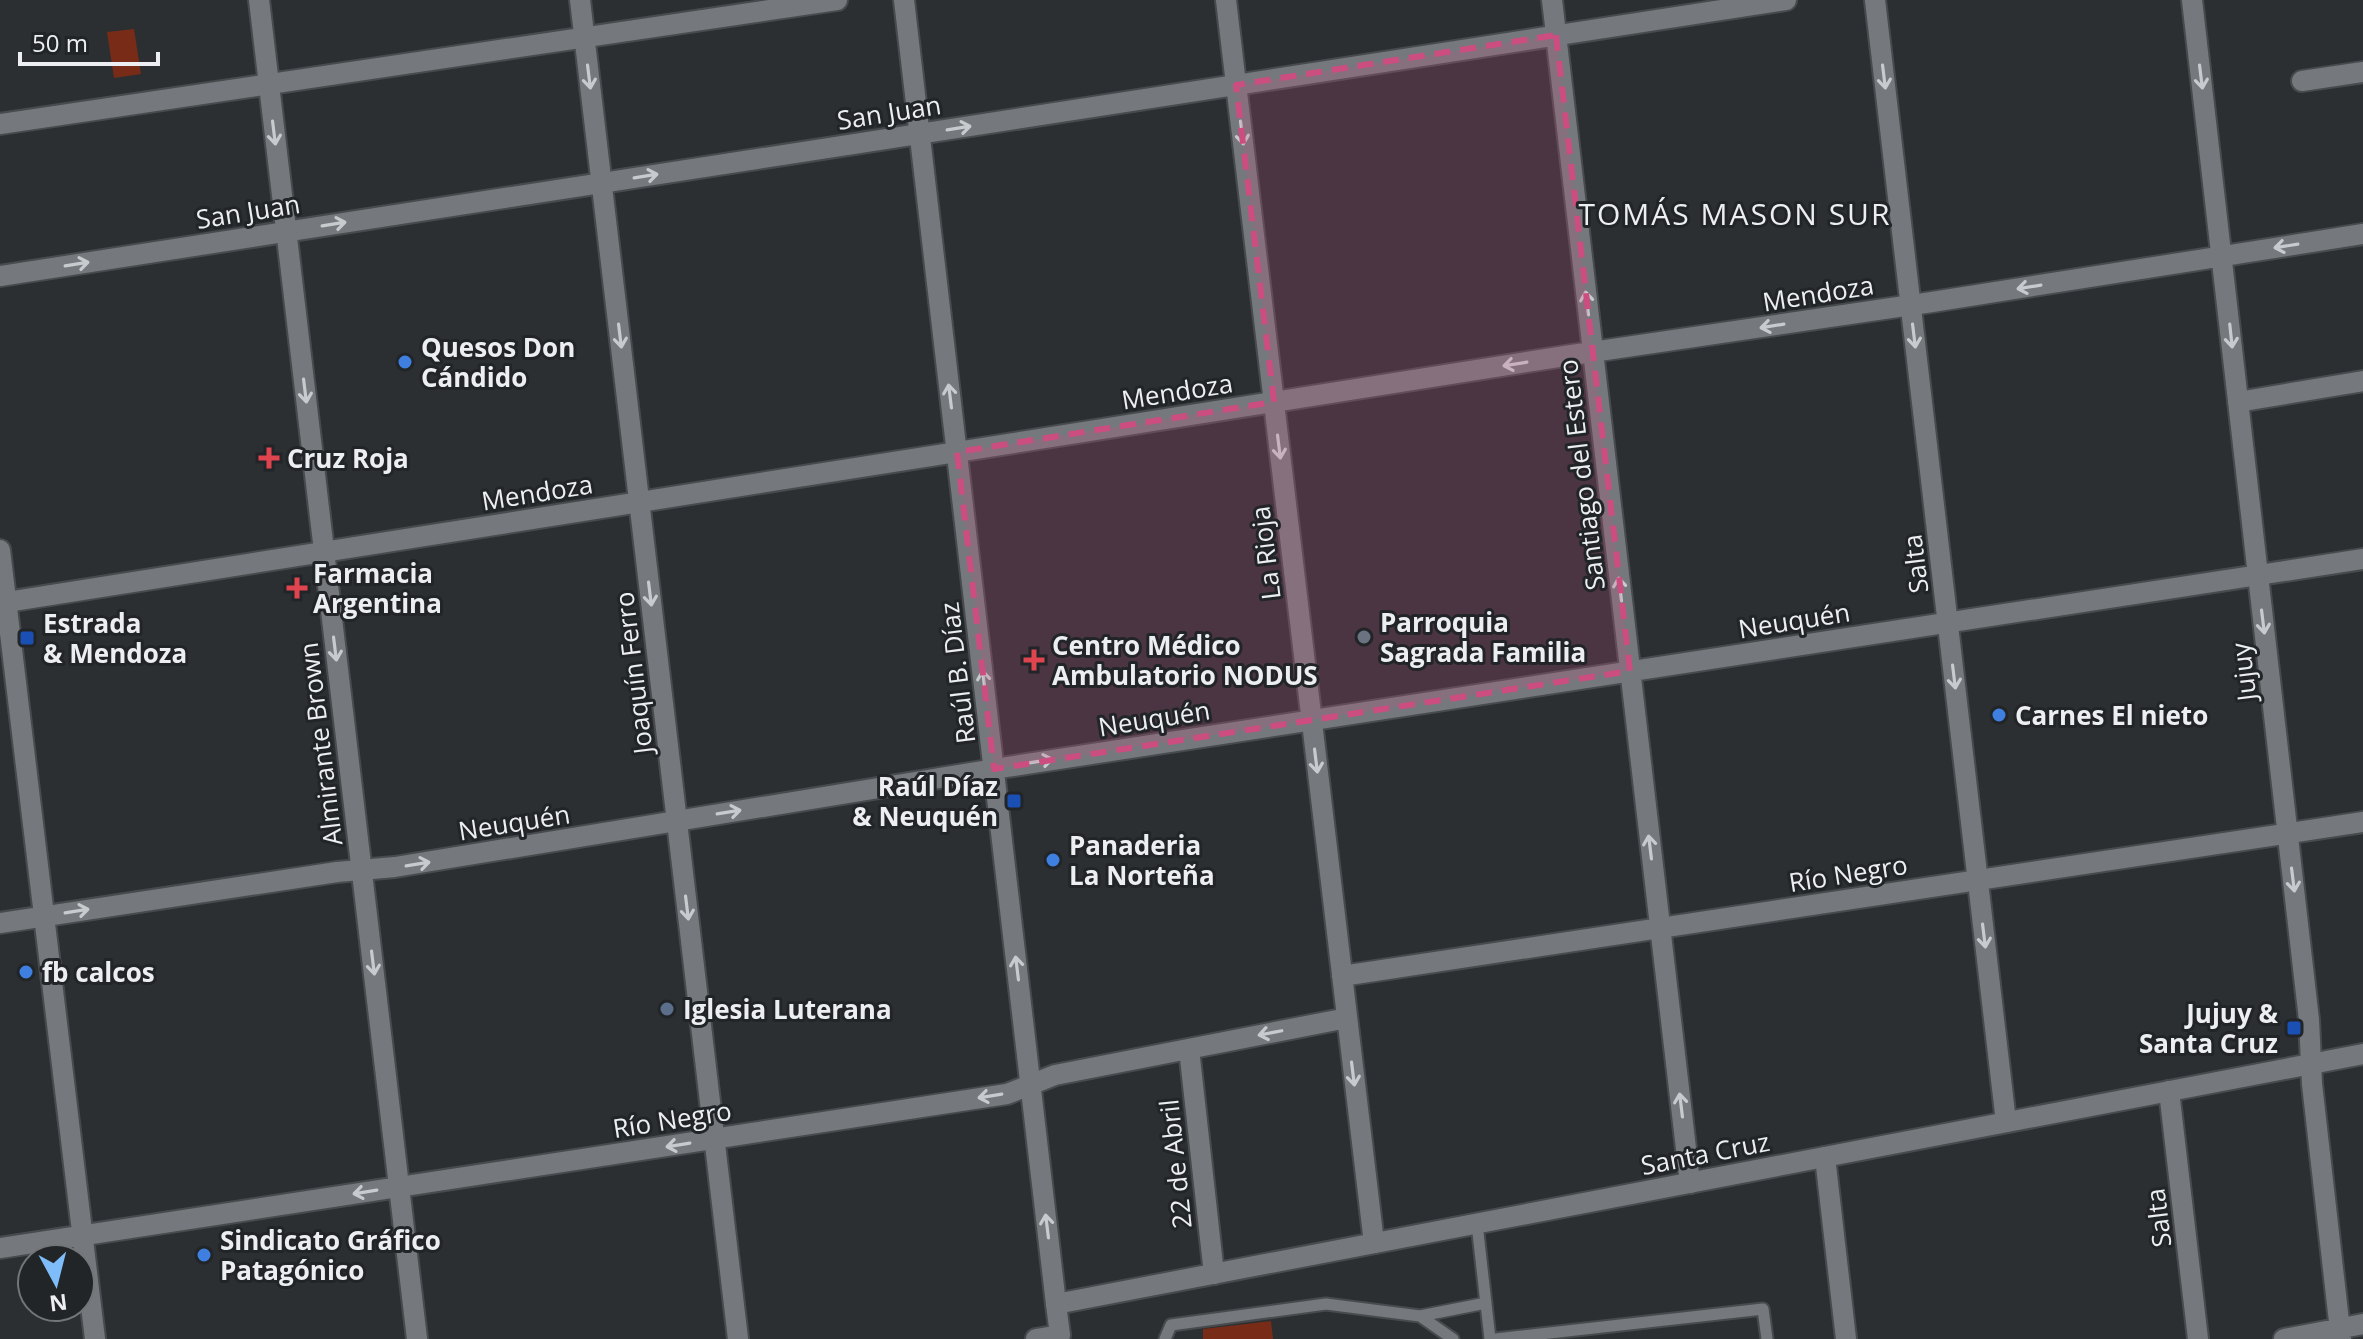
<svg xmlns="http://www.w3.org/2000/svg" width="2363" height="1339" font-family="'Open Sans',sans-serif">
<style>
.building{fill:#782b17}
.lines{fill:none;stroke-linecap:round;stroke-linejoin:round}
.service-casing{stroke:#484b4e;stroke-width:15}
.minor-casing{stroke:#484b4e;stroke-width:24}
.tertiary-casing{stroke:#484b4e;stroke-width:24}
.secondary-casing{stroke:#484b4e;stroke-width:24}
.service{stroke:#75797d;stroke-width:11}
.minor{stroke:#75797d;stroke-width:20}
.tertiary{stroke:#75797d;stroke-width:20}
.secondary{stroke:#75797d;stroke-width:20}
.oneway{stroke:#c8cbce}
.marked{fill:#cc4e80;fill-opacity:0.2;stroke:#cc4e80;stroke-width:6;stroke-dasharray:16 10;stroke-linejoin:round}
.shop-dot{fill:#3f7fe0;stroke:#222528;stroke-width:3}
.health-dot{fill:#e0444e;stroke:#222528;stroke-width:3}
.worship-dot{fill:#6b7280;stroke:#222528;stroke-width:3}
.transit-dot{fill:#1a4fb4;stroke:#222528;stroke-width:3}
.service-dot{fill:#5c6f8a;stroke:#222528;stroke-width:3}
.labels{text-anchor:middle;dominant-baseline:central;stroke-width:6;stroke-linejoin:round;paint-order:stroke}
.street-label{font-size:26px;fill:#eceef1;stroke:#222528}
.poi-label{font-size:26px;font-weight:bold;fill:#eceef1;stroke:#222528;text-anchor:start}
.quarter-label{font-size:30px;letter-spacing:2px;fill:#eceef1;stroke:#222528}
</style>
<rect width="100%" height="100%" fill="#2b2f32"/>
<path class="building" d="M 134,29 L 141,74 L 114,78 L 107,32 Z
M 1271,1321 L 1273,1339 L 1203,1339 L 1203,1329 Z"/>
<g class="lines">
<defs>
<path id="service" d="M 1477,1224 L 1490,1339
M 1420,1316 L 1486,1303
M 1165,1339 L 1171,1325 L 1326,1304 L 1420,1316 L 1453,1339
M 1496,1339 L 1763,1309 L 1767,1339"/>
<path id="minor" d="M 580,0 L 738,1339
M 1226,0 L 1374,1243
M 1552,0 L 1690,1183
M 2192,0 L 2309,1020 L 2312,1084 L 2341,1339
M 2302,81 L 2363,72
M 2238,402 L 2363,381
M 0,550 L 95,1339
M 0,603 L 1565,356 L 1932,302 L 2363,234
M 0,923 L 337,872 L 395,867 L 1007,767 L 2363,559
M 1342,976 L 2363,822
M 1189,1049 L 1214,1274
M 1825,1157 L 1846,1339
M 0,1248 L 1007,1094 L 1055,1075 L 1347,1018
M 2284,1339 L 2363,1324"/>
<path id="tertiary" d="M 904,0 L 1056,1304
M 1875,0 L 2006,1122
M 0,276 L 1786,0
M 2169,1091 L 2198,1339"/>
<path id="secondary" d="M 259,0 L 417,1339
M 0,124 L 837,0
M 1036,1339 L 1060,1335 L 1056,1304 L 2363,1054"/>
</defs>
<use href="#service" class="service-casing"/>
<use href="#minor" class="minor-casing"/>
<use href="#tertiary" class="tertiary-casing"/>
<use href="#secondary" class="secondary-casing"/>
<use href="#service" class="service"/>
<use href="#minor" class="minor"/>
<use href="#tertiary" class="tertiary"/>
<use href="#secondary" class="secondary"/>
</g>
<defs><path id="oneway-shaft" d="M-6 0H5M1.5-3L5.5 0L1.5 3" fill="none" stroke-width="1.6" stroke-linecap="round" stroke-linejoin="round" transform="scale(2)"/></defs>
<g class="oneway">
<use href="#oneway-shaft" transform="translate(589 77) rotate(83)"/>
<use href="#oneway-shaft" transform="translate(1884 77) rotate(83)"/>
<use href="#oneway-shaft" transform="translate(2201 77) rotate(83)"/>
<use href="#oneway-shaft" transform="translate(959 128) rotate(-9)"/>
<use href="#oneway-shaft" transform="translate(274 133) rotate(83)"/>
<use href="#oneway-shaft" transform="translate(1242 133) rotate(83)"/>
<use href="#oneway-shaft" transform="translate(646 176) rotate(-9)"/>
<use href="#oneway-shaft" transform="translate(334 224) rotate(-9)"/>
<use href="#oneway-shaft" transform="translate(2286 246) rotate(171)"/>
<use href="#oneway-shaft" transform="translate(77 264) rotate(-9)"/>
<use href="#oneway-shaft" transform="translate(2029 287) rotate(171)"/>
<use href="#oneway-shaft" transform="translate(1587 303) rotate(-97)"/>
<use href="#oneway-shaft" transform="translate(1772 326) rotate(171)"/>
<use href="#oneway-shaft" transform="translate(620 336) rotate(83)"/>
<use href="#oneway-shaft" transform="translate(1914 336) rotate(83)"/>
<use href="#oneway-shaft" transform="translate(2231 336) rotate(84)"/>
<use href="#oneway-shaft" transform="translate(1515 364) rotate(171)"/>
<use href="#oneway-shaft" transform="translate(305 391) rotate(83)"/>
<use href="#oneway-shaft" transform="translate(950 396) rotate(-97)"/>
<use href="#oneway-shaft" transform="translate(1279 447) rotate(83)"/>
<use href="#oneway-shaft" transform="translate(1620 589) rotate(-97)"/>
<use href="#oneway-shaft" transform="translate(650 594) rotate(83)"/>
<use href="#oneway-shaft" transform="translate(2263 622) rotate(83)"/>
<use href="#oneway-shaft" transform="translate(335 649) rotate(83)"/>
<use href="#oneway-shaft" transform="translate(1954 677) rotate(83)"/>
<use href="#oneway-shaft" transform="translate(984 682) rotate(-97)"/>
<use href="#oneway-shaft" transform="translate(1041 761) rotate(-9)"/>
<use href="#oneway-shaft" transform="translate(1316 761) rotate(83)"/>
<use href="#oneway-shaft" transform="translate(729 812) rotate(-9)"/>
<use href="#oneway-shaft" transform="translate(1650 847) rotate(-97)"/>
<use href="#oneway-shaft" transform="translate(418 864) rotate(-9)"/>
<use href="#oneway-shaft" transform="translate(2293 880) rotate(83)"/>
<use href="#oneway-shaft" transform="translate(687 908) rotate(83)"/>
<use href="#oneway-shaft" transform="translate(77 911) rotate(-9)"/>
<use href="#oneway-shaft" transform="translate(1984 936) rotate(83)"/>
<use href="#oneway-shaft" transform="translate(373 963) rotate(83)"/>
<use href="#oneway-shaft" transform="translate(1017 968) rotate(-97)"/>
<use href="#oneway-shaft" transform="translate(1270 1033) rotate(169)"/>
<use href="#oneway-shaft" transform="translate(1353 1074) rotate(83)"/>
<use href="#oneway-shaft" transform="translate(990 1096) rotate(171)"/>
<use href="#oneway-shaft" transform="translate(1681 1105) rotate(-97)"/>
<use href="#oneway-shaft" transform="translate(678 1145) rotate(171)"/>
<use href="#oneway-shaft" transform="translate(365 1192) rotate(171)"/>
<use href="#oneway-shaft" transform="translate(1047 1226) rotate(-97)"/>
</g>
<path class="marked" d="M 1556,35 L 1630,671 L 994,769 L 957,452 L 1274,402 L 1236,85 Z"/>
<g class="shop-dot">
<circle cx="405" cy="362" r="8"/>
<circle cx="1999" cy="715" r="8"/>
<circle cx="1053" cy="860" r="8"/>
<circle cx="26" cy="972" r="8"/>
<circle cx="204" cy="1255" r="8"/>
</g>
<g class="health-dot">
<path d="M265 446h8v8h8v8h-8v8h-8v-8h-8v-8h8z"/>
<path d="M293 576h8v8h8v8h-8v8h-8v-8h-8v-8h8z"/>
<path d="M1030 648h8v8h8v8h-8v8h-8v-8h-8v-8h8z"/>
</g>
<circle class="worship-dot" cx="1364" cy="637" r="8"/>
<g class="transit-dot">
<rect x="19" y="630" width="16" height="16" rx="4"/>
<rect x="1006" y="793" width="16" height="16" rx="4"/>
<rect x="2286" y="1020" width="16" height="16" rx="4"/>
</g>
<circle class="service-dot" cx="667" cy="1009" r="8"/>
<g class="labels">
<g class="street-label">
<text transform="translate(889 112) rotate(-9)">San Juan</text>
<text transform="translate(248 211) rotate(-9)">San Juan</text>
<text transform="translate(1818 293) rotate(-9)">Mendoza</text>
<text transform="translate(1177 391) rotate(-9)">Mendoza</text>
<text transform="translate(1581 475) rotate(-97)">Santiago del Estero</text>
<text transform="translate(537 492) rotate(-9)">Mendoza</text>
<text transform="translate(1265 553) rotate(-97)">La Rioja</text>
<text transform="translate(1915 564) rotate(-97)">Salta</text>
<text transform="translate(1794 620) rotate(-9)">Neuquén</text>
<text transform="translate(2243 672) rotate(-97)">Jujuy</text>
<text transform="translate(633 673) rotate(-97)">Joaquín Ferro</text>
<text transform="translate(957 673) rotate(-97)">Raúl B. Díaz</text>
<text transform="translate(1154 718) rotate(-9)">Neuquén</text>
<text transform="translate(320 744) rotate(-97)">Almirante Brown</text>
<text transform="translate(514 822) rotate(-9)">Neuquén</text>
<text transform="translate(1848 873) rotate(-9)">Río Negro</text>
<text transform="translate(672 1119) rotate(-9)">Río Negro</text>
<text transform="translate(1705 1153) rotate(-11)">Santa Cruz</text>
<text transform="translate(1175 1164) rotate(-96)">22 de Abril</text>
<text transform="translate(2158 1218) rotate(-97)">Salta</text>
</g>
<g class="poi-label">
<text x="421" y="347">Quesos Don<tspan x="421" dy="30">Cándido</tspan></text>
<text x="287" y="458">Cruz Roja</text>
<text x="313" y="573">Farmacia<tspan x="313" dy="30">Argentina</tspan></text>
<text x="1380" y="622">Parroquia<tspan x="1380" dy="30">Sagrada Familia</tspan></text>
<text x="43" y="623">Estrada<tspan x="43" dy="30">&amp; Mendoza</tspan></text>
<text x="1052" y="645">Centro Médico<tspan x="1052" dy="30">Ambulatorio NODUS</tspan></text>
<text x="2015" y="715">Carnes El nieto</text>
<text x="998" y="786" text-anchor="end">Raúl Díaz<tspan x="998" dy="30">&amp; Neuquén</tspan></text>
<text x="1069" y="845">Panaderia<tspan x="1069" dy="30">La Norteña</tspan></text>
<text x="42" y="972">fb calcos</text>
<text x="683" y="1009">Iglesia Luterana</text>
<text x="2278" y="1013" text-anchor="end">Jujuy &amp;<tspan x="2278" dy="30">Santa Cruz</tspan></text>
<text x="220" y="1240">Sindicato Gráfico<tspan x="220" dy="30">Patagónico</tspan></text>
</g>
<g class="quarter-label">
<text x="1735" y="213">TOMÁS MASON SUR</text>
</g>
</g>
<g transform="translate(56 1283) rotate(173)"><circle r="38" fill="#222528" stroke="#737578" stroke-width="2"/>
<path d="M0-6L14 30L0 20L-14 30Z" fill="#7ebdf9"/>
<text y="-12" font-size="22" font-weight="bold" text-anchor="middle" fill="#eceef1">N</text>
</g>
<path d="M20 52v12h138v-12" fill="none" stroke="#eceef1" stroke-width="4"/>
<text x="32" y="52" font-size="24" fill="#eceef1" stroke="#222528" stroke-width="6" paint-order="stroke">50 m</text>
</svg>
